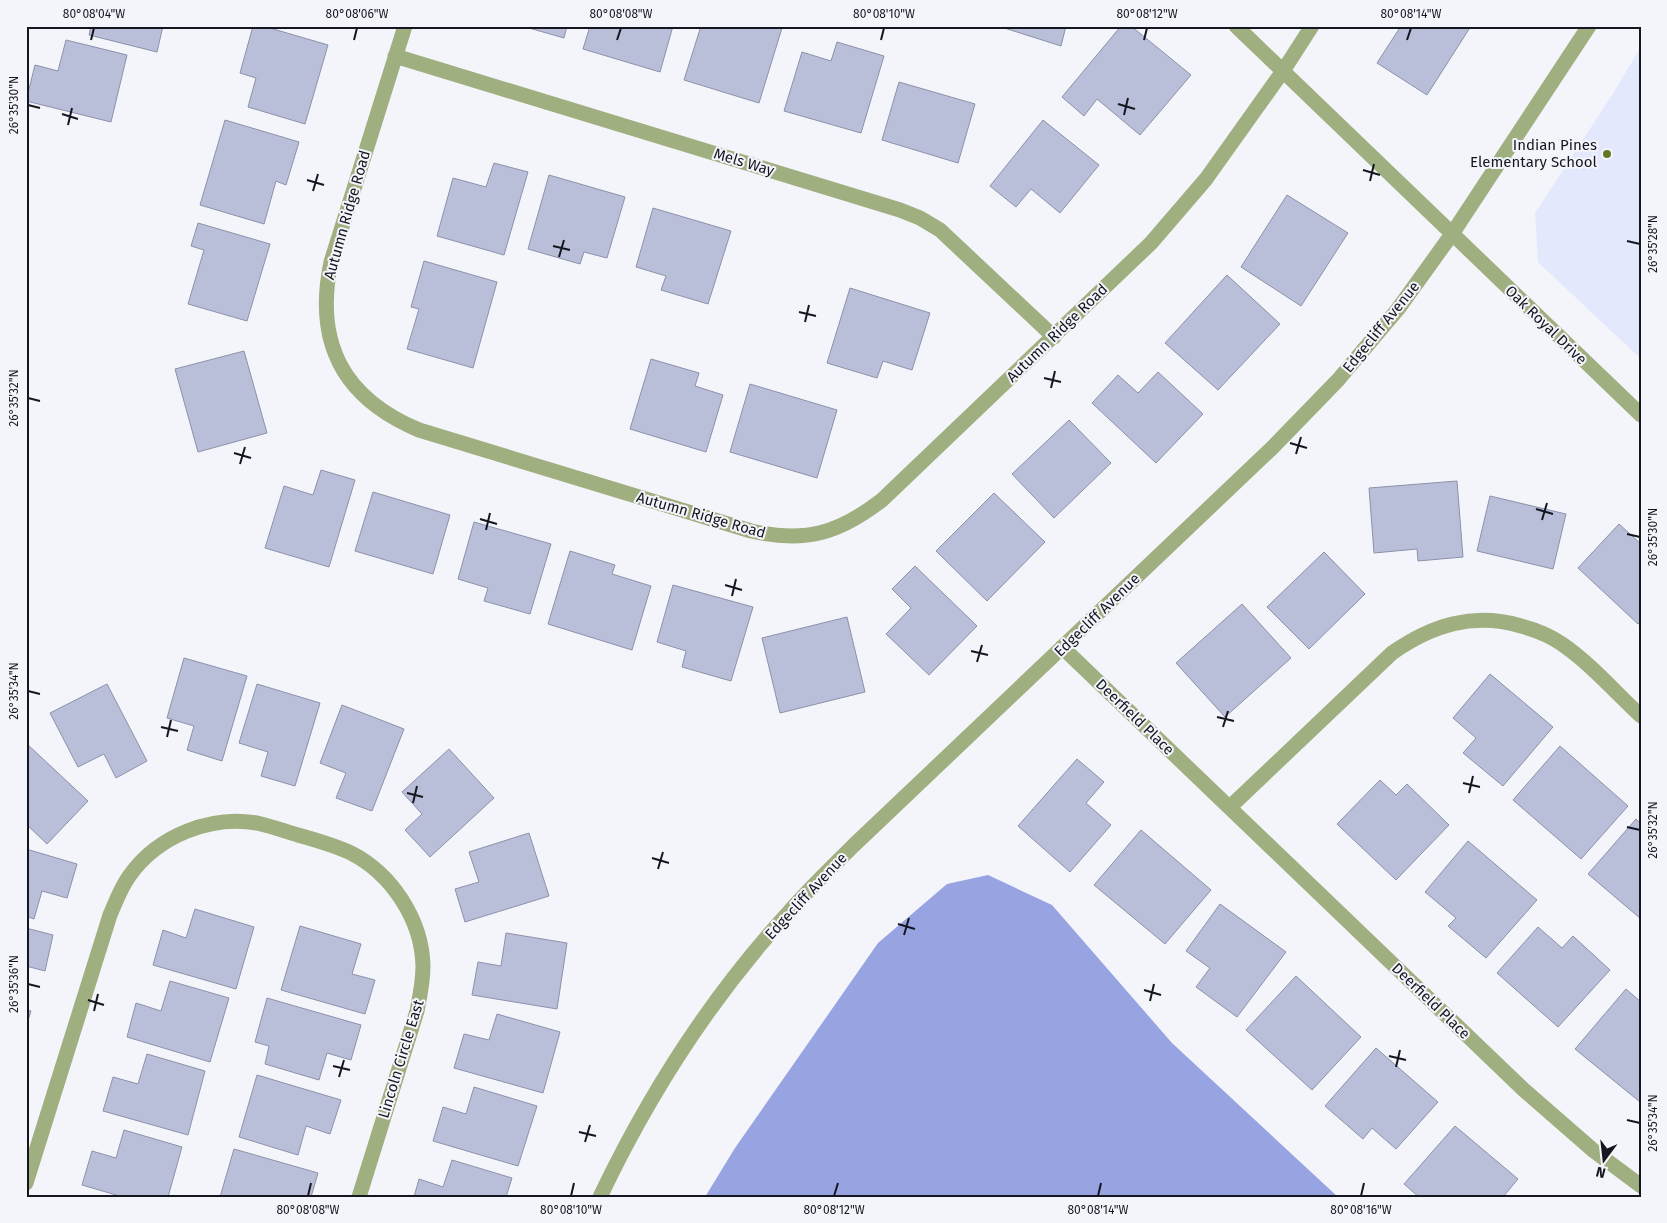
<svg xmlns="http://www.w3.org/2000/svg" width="1667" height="1223" font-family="'Fira Sans',sans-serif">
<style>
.built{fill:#e4e8fd}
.water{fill:#98a3e2}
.building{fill:#babfd9;stroke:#8c91aa}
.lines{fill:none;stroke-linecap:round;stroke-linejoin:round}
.minor{stroke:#a0af7f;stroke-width:15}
.ticks{fill:none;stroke:#151720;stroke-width:2}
.poi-dot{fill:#637727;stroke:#f4f5fb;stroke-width:2}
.labels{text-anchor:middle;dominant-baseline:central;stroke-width:4;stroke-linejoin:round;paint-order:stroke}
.poi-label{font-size:15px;fill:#151720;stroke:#f4f5fb;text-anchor:end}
.street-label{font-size:15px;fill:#151720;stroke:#f4f5fb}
.neatline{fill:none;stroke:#151720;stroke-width:2}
.ticks-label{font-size:12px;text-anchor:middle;fill:#151720}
</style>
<rect width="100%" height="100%" fill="#f4f5fb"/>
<path class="built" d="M 1641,47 L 1641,359 L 1538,262 L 1535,213 L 1612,95 Z"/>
<path class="water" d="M 988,875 L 1052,905 L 1172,1043 L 1338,1197 L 705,1197 L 735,1148 L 878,943 L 947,884 Z"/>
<path class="building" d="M 91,26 L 163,26 L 157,52 L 89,35 Z
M 253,26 L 263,26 L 328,45 L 305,124 L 248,107 L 256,78 L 240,73 Z
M 522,26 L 567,26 L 564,38 Z
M 590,26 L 673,26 L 660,72 L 583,49 Z
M 701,26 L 718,26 L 723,28 L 724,26 L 775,26 L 782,28 L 759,103 L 684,80 Z
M 998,26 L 1066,26 L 1061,46 Z
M 1121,26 L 1131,26 L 1191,75 L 1140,135 L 1097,99 L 1084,116 L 1062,97 Z
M 1401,26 L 1471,26 L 1427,95 L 1377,63 Z
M 66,40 L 127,55 L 111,122 L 26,101 L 35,65 L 58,71 Z
M 837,42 L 884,56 L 861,133 L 784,111 L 802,52 L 831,61 Z
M 899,82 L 975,104 L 958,163 L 882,140 Z
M 225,120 L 299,142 L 286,185 L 276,181 L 264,224 L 200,205 Z
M 1043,120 L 1099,165 L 1060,213 L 1031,189 L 1016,207 L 990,186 Z
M 494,163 L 528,172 L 504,255 L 437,236 L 453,178 L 486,187 Z
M 549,175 L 625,197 L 607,258 L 584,252 L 580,264 L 528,249 Z
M 1287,195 L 1348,233 L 1301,306 L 1241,267 Z
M 653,208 L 731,231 L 708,304 L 661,290 L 666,276 L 636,267 Z
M 198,223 L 270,244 L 247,321 L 188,304 L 204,250 L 191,246 Z
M 424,261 L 497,282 L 473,368 L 407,349 L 419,309 L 411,307 Z
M 1227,275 L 1280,324 L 1218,390 L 1165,343 Z
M 850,288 L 930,313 L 912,370 L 883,361 L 877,378 L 827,363 Z
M 244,351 L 267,433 L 198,452 L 175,369 Z
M 651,359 L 699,373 L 695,386 L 723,395 L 706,452 L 630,429 Z
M 1158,372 L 1203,414 L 1156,463 L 1092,403 L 1118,375 L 1138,393 Z
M 750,384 L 837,410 L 817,478 L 730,452 Z
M 1069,420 L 1111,463 L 1054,518 L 1012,474 Z
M 321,470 L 355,480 L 329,567 L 265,548 L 284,486 L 313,495 Z
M 1457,481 L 1463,557 L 1418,561 L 1417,549 L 1374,553 L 1369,488 Z
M 373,492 L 450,515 L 433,574 L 355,551 Z
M 994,493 L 1045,542 L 987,601 L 936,551 Z
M 1490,496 L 1566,514 L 1553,569 L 1477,551 Z
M 474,522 L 551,544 L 530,614 L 484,601 L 488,588 L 458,579 Z
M 1619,524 L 1641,544 L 1641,622 L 1638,624 L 1578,568 Z
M 570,551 L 615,565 L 612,574 L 651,586 L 632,650 L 548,624 Z
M 1324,552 L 1365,594 L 1309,649 L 1267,607 Z
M 915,566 L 977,626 L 929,675 L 886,634 L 911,608 L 892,589 Z
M 673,585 L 753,607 L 731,681 L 682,667 L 686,651 L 657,642 Z
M 1242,604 L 1291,658 L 1225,717 L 1176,663 Z
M 847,617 L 865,692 L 780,713 L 762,638 Z
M 184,658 L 247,676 L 222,761 L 187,750 L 194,726 L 167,718 Z
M 1490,674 L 1553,727 L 1503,786 L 1463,753 L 1476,738 L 1453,718 Z
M 107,684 L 147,761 L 116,778 L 104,754 L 78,767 L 50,713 Z
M 257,684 L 320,703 L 295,786 L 261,776 L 268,752 L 239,743 Z
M 342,705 L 404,729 L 372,811 L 336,798 L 346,773 L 320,763 Z
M 26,743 L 88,801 L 47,844 L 26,824 Z
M 1560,746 L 1628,806 L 1581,859 L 1513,800 Z
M 449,749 L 494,798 L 430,857 L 405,830 L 422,814 L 402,792 Z
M 1077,759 L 1104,782 L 1086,803 L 1111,825 L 1070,872 L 1018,826 Z
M 1380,780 L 1396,795 L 1407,784 L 1449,825 L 1396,880 L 1337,824 Z
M 1636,819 L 1641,824 L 1641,919 L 1588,874 Z
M 1141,830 L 1211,890 L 1165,944 L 1094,885 Z
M 529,833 L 549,896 L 465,922 L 455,889 L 479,882 L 469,852 Z
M 1468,841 L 1537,900 L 1486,958 L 1448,926 L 1456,918 L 1425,892 Z
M 26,849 L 77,864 L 67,898 L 42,891 L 34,919 L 26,916 Z
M 1220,904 L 1286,952 L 1237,1017 L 1196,987 L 1210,968 L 1186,951 Z
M 195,909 L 254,927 L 236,989 L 153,965 L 163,930 L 186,938 Z
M 300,926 L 361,944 L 352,974 L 375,980 L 365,1014 L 281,990 Z
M 1538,927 L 1562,948 L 1573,936 L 1610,970 L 1558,1027 L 1497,973 Z
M 26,928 L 53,935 L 45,971 L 26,966 Z
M 506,933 L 567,943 L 557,1009 L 472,995 L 478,962 L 501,966 Z
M 1296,976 L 1361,1037 L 1312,1090 L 1246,1030 Z
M 170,981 L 229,998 L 210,1062 L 127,1037 L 136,1003 L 161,1011 Z
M 1626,989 L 1641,1002 L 1640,1102 L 1575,1049 Z
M 267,998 L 361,1025 L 351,1060 L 327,1053 L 319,1080 L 265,1064 L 269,1046 L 255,1042 Z
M 26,1010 L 31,1011 L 26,1027 Z
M 497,1014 L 560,1032 L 543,1093 L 454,1068 L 464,1034 L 489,1040 Z
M 1376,1048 L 1438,1102 L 1396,1149 L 1372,1128 L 1363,1139 L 1325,1106 Z
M 147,1054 L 205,1071 L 188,1135 L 103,1111 L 113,1077 L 138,1084 Z
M 257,1075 L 341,1100 L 330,1134 L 306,1126 L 298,1155 L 239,1137 Z
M 474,1087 L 537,1106 L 518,1166 L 433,1141 L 443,1107 L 466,1114 Z
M 1455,1126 L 1518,1179 L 1503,1197 L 1419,1197 L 1404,1184 Z
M 124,1130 L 182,1147 L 168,1197 L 123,1197 L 82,1185 L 92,1151 L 116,1158 Z
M 234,1149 L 318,1173 L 311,1197 L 220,1197 Z
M 452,1160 L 512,1178 L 506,1197 L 414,1197 L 419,1179 L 443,1187 Z"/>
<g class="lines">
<path class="minor" d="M 405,26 L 331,262 C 314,343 343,398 419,430 L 751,531 C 805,543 838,534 882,500 L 1151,243 L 1206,179 L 1283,71 L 1312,26
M 1236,26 L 1641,415
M 395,56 L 900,210 L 920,218 L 940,230 L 1054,337
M 1062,647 L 1524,1090 L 1594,1151 L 1641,1186
M 1230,807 L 1392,653 C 1432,625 1473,612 1521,626 C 1536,630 1549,635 1562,644 C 1591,664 1615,692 1641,716
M 26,1183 L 110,915 C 116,901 121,887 130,875 C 158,836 210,815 257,823 C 271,826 284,831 298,835 C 316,840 334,845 351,853 C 392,874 422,920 423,966 C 423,982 420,996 417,1011 L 359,1197
M 600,1197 C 649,1094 712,996 789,912 C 809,889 831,868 853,846 L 1272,448 L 1338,380 L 1398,309 L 1452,234 L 1589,26"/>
</g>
<path class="ticks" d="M 91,40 L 94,28M 354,40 L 357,28M 617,40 L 621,28M 881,40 L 884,28M 1144,40 L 1147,28M 1407,40 L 1411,28M 1118,104 L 1135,109M 28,105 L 40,108M 62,114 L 78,119M 1124,115 L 1128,98M 68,125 L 72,108M 1363,170 L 1380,175M 307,180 L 324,185M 1370,181 L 1374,164M 313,191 L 318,174M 1627,241 L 1640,244M 553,246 L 570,250M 559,257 L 564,240M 799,312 L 816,316M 805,322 L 809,305M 1044,378 L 1061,382M 1051,388 L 1055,371M 28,398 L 40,401M 1290,443 L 1307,448M 234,453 L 251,458M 1296,454 L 1301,437M 240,464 L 245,447M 1536,509 L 1553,514M 480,519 L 497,524M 1542,520 L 1547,503M 486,530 L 490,513M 1627,534 L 1640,537M 725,585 L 742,590M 732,596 L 736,579M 971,651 L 988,655M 977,662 L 982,645M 28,691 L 40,694M 1217,717 L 1234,721M 161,727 L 178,731M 1223,727 L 1228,711M 167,737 L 171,720M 1463,783 L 1480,787M 407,793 L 423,797M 1469,793 L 1473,776M 413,803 L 417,786M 1627,827 L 1640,830M 652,858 L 669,863M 658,869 L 663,852M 898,924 L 915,929M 904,935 L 909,918M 28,984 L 40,987M 1144,990 L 1161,995M 88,1000 L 104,1005M 1150,1001 L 1154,984M 94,1011 L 98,994M 1389,1056 L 1406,1060M 333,1066 L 350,1070M 1396,1067 L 1400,1050M 339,1077 L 344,1060M 1627,1120 L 1640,1123M 579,1132 L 596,1136M 585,1142 L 590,1125M 308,1196 L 311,1183M 571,1196 L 574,1183M 834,1196 L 838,1183M 1098,1196 L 1101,1183M 1361,1196 L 1364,1183"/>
<circle class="poi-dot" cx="1607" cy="154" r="5"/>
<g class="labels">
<g class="poi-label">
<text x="1597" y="145">Indian Pines<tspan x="1597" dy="17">Elementary School</tspan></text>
</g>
<g class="street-label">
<text transform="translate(744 162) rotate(17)">Mels Way</text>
<text transform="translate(347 215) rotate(-74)">Autumn Ridge Road</text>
<text transform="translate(1546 325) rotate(44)">Oak Royal Drive</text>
<text transform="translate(1381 327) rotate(-51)">Edgecliff Avenue</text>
<text transform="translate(1057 333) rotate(-44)">Autumn Ridge Road</text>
<text transform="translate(701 515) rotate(16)">Autumn Ridge Road</text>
<text transform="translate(1097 615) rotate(-44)">Edgecliff Avenue</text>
<text transform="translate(1135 717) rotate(44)">Deerfield Place</text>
<text transform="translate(806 896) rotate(-47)">Edgecliff Avenue</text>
<text transform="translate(1431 1001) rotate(44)">Deerfield Place</text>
<text transform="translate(401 1059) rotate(-73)">Lincoln Circle East</text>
</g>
</g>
<rect width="1667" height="1223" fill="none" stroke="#f4f5fb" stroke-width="55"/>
<g transform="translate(1604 1160) rotate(195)" stroke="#f4f5fb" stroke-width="4" paint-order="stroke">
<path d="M0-4L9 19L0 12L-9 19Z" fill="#151720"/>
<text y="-8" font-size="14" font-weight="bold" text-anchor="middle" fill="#151720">N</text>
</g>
<rect x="28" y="28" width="1612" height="1168" class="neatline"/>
<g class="ticks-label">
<text x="94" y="18">80°08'04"W</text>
<text x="357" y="18">80°08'06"W</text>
<text x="621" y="18">80°08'08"W</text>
<text x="884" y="18">80°08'10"W</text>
<text x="1147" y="18">80°08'12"W</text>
<text x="1411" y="18">80°08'14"W</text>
<text transform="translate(14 105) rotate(-90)" y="4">26°35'30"N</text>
<text transform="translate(1653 244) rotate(-90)" y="4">26°35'28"N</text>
<text transform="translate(14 398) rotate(-90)" y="4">26°35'32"N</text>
<text transform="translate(1653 537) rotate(-90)" y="4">26°35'30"N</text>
<text transform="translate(14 691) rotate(-90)" y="4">26°35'34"N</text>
<text transform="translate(1653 830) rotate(-90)" y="4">26°35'32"N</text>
<text transform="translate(14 984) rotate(-90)" y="4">26°35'36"N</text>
<text transform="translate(1653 1123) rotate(-90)" y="4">26°35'34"N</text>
<text x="308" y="1214">80°08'08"W</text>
<text x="571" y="1214">80°08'10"W</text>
<text x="834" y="1214">80°08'12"W</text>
<text x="1098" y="1214">80°08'14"W</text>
<text x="1361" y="1214">80°08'16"W</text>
</g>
</svg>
